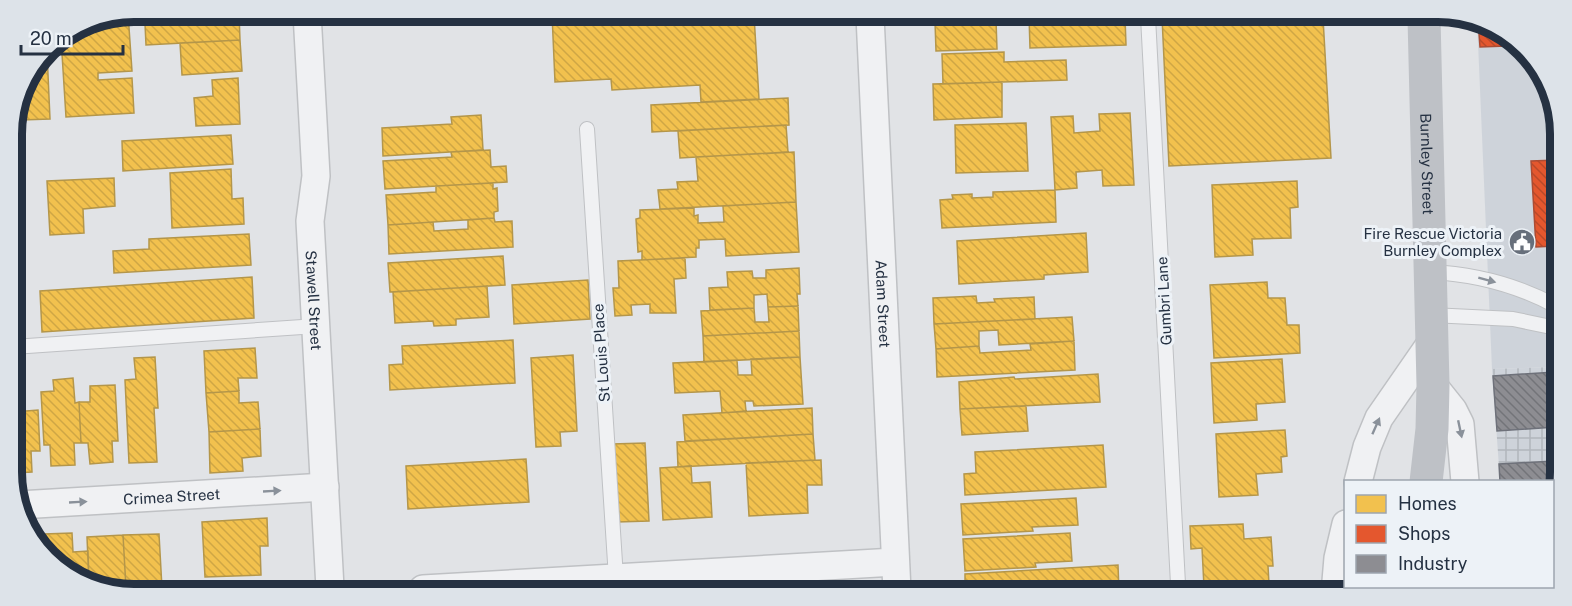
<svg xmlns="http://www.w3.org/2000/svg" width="1572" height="606" font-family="'Public Sans',sans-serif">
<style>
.built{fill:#ced3da}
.industrial{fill:url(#industrial-grid)}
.grass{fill:url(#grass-tufts)}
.homes{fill:url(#homes-back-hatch);stroke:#b4964a;stroke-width:1.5}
.shops{fill:url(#shops-back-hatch);stroke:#ab4c34;stroke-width:1.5}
.industry{fill:url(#industry-back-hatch);stroke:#6e717a;stroke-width:1.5}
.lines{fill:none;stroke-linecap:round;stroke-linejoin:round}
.service-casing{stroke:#bfc1c4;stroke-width:16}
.minor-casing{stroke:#bfc1c4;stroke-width:30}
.service{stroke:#f0f1f3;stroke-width:14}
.minor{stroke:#f0f1f3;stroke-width:27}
.secondary{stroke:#bec1c6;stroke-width:33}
.oneway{fill:#8a919a}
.labels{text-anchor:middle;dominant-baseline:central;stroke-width:6;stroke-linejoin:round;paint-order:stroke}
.street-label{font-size:15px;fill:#253142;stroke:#edf2f7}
.poi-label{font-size:15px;fill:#253142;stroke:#edf2f7;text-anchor:end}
.rim{fill:none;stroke:#253142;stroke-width:8}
</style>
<defs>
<pattern id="industrial-grid" width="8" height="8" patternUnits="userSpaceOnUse" patternTransform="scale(1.5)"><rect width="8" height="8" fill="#ced3da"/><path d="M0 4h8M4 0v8" fill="none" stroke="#b1b6bc"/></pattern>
<pattern id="grass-tufts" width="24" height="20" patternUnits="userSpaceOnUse" patternTransform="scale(1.5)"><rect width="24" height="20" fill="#d1dbd0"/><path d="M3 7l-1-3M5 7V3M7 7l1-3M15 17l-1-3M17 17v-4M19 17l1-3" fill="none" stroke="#b3bcb4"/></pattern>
<pattern id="homes-back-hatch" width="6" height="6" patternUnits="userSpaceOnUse" patternTransform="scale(1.5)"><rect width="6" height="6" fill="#f2c14e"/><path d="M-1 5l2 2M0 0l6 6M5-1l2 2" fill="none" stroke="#cfa645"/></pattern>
<pattern id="shops-back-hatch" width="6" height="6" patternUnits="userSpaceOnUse" patternTransform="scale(1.5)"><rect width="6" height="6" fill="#e4572e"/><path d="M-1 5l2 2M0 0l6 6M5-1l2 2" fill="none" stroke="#b94929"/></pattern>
<pattern id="industry-back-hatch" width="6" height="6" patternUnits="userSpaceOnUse" patternTransform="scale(1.5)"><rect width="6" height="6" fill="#8d8d92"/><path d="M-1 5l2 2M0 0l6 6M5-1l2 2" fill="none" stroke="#737479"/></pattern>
</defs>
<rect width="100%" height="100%" fill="#e1e3e6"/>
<path class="built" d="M 1477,19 L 1534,60 L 1559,118 L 1555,367 L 1492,369 Z"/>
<path class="industrial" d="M 1555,367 L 1553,511 L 1553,512 L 1552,482 L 1500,481 L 1492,369 Z"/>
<path class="grass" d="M 1395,586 L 1396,594 L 1351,593 L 1351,587 Z"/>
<path class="homes" d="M 178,12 L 239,13 L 240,40 L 146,45 L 145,24 L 179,22 Z
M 128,13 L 132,71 L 98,73 L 98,80 L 132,78 L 134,113 L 66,117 L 61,38 L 88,21 Z
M 552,14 L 754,15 L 759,99 L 701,102 L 700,85 L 612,90 L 611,79 L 555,82 Z
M 1029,16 L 1125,17 L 1126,45 L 1030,48 Z
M 1162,17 L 1323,18 L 1331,158 L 1169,166 Z
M 996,20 L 997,49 L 936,51 L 935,22 Z
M 240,40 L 242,71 L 182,75 L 180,43 Z
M 47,52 L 50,119 L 21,120 L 20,99 L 25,80 Z
M 1004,52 L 1004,62 L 1066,60 L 1067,80 L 943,84 L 942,54 Z
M 238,78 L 240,124 L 196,126 L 194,98 L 213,96 L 212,80 Z
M 1002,82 L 1002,117 L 934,120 L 933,84 Z
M 788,98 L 789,125 L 652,132 L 651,105 Z
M 1130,113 L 1134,185 L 1103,186 L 1102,170 L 1076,172 L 1077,188 L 1055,190 L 1051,117 L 1073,116 L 1074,133 L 1100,131 L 1099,114 Z
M 481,115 L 483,150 L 383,156 L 382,128 L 452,124 L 451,117 Z
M 1026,123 L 1028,171 L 956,173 L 955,125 Z
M 786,125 L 788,152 L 680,158 L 678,131 Z
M 231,135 L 233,164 L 123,171 L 122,141 Z
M 490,150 L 491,167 L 506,166 L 507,182 L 385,189 L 383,161 L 452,157 L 451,152 Z
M 794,152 L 796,202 L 660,209 L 658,190 L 678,189 L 677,182 L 698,181 L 696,157 Z
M 231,169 L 232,199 L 243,198 L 244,224 L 172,228 L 170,173 Z
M 114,178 L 115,206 L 83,209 L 84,233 L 50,235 L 47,181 Z
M 1297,181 L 1298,207 L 1290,208 L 1291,238 L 1252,239 L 1253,255 L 1215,257 L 1212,185 Z
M 493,183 L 493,189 L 497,188 L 498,211 L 494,212 L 494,218 L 388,225 L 386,195 L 436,192 L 436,186 Z
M 1055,190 L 1056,222 L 942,228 L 940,200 L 953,199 L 952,195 L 972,194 L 972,198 L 993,197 L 993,192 Z
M 796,202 L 799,252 L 726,256 L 725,239 L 699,240 L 699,248 L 696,248 L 696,257 L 642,260 L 642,251 L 638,252 L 636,219 L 640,218 L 640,210 L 694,208 L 694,216 L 698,215 L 698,223 L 724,222 L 723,206 Z
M 494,218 L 495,222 L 512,221 L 513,247 L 389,254 L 388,225 L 433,222 L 434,231 L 468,229 L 468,220 Z
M 1086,233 L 1088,272 L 1044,275 L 1044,279 L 959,284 L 957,241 Z
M 249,234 L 251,265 L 114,273 L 113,251 L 149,249 L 149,239 Z
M 503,256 L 505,285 L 390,292 L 388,263 Z
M 685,258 L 686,278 L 674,279 L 676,313 L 650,313 L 650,304 L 631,305 L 632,315 L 615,316 L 613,288 L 619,288 L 618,261 Z
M 799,268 L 800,294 L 797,294 L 798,306 L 768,307 L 767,294 L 754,295 L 754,308 L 710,310 L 709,288 L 728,287 L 727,272 L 752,271 L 753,278 L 766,278 L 766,270 Z
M 252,277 L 254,318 L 42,332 L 40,291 Z
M 588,280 L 590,319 L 514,324 L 512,285 Z
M 1267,282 L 1268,298 L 1285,298 L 1287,325 L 1299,325 L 1300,353 L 1214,358 L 1210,285 Z
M 487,286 L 489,317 L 456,319 L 456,325 L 434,326 L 433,321 L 395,323 L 393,292 Z
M 976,296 L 977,303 L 995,302 L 994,299 L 1034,297 L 1035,319 L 934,324 L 933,298 Z
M 798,306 L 799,331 L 703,336 L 701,311 L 754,308 L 755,322 L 769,322 L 768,307 Z
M 1072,317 L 1074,341 L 999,345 L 998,330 L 979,331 L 979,346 L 936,349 L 934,324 Z
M 799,331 L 800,357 L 704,362 L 703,336 Z
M 513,340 L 515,383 L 390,390 L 389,365 L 403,364 L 402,346 Z
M 1074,341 L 1075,370 L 937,377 L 936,349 L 979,346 L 980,353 L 1031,350 L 1030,344 Z
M 255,348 L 257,378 L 238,378 L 239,391 L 206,393 L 204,351 Z
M 573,355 L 577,431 L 560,432 L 561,446 L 536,447 L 531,358 Z
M 155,357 L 158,408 L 154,408 L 157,462 L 129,463 L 125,380 L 136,379 L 134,358 Z
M 800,357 L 803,404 L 754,406 L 753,401 L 745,401 L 746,411 L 722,413 L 720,391 L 675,393 L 673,363 L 737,360 L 738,375 L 752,375 L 751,359 Z
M 1282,359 L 1285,402 L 1256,404 L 1257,420 L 1214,423 L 1211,363 Z
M 1098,374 L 1100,402 L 960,409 L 959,382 L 1014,377 L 1015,379 Z
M 73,378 L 75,403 L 79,402 L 81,443 L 74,443 L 75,465 L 51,466 L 50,445 L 44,445 L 41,392 L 54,391 L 53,380 Z
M 115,385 L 118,441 L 112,441 L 113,462 L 90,464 L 88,443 L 81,443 L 79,402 L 90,402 L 90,386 Z
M 239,391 L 239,403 L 258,402 L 260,429 L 209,432 L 206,393 Z
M 1026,406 L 1028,431 L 962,435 L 960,409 Z
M 812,408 L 813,434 L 685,441 L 683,415 Z
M 38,410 L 40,451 L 31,451 L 32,472 L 14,473 L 14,412 Z
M 260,429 L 261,456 L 242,458 L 243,471 L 210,473 L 209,432 Z
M 1285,430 L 1287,456 L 1281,457 L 1282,472 L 1256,474 L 1258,495 L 1219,497 L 1216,434 Z
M 813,434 L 815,460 L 678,467 L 677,442 Z
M 645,443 L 649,521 L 617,522 L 612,444 Z
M 1103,445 L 1106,487 L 965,495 L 964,474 L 976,473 L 975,452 Z
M 526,459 L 529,502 L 408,509 L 406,466 Z
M 821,460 L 822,485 L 807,485 L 808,513 L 749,516 L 746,463 Z
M 691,466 L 692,483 L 710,482 L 712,517 L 663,520 L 660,468 Z
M 1076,498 L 1078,525 L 1032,527 L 1033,531 L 963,535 L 961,504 Z
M 267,518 L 268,546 L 260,546 L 261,575 L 205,577 L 202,522 Z
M 1243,524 L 1244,539 L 1271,537 L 1273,566 L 1268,566 L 1269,584 L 1204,587 L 1202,548 L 1191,549 L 1190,526 Z
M 72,533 L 73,552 L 88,551 L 89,584 L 46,554 L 44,534 Z
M 1070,533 L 1072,561 L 1035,563 L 1036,567 L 965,571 L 963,539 Z
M 44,534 L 46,554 L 42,552 L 34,535 Z
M 159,534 L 162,588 L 126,588 L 123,535 Z
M 123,535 L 126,588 L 95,587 L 89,584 L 87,537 Z
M 1118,565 L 1119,592 L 965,591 L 965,574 Z
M 261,585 L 261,588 L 215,588 L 215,587 Z"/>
<path class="shops" d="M 1478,20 L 1505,39 L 1506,46 L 1480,47 Z
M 1558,160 L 1557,272 L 1556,272 L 1555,246 L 1536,247 L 1531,161 Z"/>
<path class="industry" d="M 1555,372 L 1555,427 L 1497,431 L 1493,376 Z
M 1554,461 L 1552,512 L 1552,482 L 1500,482 L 1499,464 Z"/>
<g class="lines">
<defs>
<path id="service" d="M 1148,17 L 1178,584
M 587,129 L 616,578
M 1430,272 C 1474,274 1517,285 1556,306
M 1431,315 L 1513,319 L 1556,328
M 13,347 L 317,326"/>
<g id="minor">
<path id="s1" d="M 307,13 L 316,176 L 310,221 L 330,588"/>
<path id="s2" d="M 870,16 L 897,591"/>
<path d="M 1433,385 L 1453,410 L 1460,424 L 1465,482"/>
<path d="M 1358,482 L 1367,447 L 1379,418 L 1431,343"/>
<path id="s3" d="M 19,505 L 325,487"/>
<path d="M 423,589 L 895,562"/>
<path d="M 1335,593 L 1338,558 L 1346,524"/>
</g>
</defs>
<use href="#service" class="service-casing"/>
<use href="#minor" class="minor-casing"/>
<use href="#service" class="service"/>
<use href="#minor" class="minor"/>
<g class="secondary">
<path id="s4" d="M 1424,18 L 1433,385 L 1432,429 L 1426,482"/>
<path d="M 1418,586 L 1418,594"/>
</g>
</g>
<defs><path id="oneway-solid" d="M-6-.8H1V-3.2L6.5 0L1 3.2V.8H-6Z" transform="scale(1.5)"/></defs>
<g class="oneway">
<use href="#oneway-solid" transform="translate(1487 280) rotate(15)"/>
<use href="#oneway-solid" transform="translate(1376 426) rotate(-66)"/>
<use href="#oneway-solid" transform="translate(1460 429) rotate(78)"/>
<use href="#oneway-solid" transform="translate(272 491) rotate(-3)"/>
<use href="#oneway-solid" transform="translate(78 502) rotate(-3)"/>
</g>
<defs>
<symbol id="civic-disc" viewBox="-11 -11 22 22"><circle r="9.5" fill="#676f7b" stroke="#edf2f7"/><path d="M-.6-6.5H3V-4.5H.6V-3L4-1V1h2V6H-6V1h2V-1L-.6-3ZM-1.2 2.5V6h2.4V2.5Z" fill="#fff"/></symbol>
</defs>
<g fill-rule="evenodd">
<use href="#civic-disc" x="1507" y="227" width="30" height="30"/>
</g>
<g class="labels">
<g class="street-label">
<text stroke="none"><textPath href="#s4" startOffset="146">Burnley Street</textPath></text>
<text stroke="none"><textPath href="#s1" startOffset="288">Stawell Street</textPath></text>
<text transform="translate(1164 301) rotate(-93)">Gumbri Lane</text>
<text stroke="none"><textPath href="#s2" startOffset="288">Adam Street</textPath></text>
<text transform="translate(601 353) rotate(-94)">St Louis Place</text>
<text stroke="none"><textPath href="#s3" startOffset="153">Crimea Street</textPath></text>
</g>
<g class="poi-label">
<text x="1502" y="233">Fire Rescue Victoria<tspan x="1502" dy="17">Burnley Complex</tspan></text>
</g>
</g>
<path d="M0 0H1572V606H0ZM134 22H1438A112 112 0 0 1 1550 134V472A112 112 0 0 1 1438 584H134A112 112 0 0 1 22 472V134A112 112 0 0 1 134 22Z" fill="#dde3e9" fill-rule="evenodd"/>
<path class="rim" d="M134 22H1438A112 112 0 0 1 1550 134V472A112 112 0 0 1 1438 584H134A112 112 0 0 1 22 472V134A112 112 0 0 1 134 22Z"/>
<rect x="1344" y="480" width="210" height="108" fill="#edf2f7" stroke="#9da5af" stroke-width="1.5"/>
<rect x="1356" y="495" width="30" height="18" fill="#f2c14e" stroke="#9da5af" stroke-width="1.5"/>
<text x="1398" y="510" font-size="18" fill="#253142">Homes</text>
<rect x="1356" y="525" width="30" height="18" fill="#e4572e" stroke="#9da5af" stroke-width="1.5"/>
<text x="1398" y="540" font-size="18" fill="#253142">Shops</text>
<rect x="1356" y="555" width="30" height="18" fill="#8d8d92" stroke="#9da5af" stroke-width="1.5"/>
<text x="1398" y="570" font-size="18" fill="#253142">Industry</text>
<path d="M21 45v9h102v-9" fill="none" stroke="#253142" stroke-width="3"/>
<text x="30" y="45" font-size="18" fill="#253142" stroke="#edf2f7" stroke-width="4.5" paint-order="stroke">20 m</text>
</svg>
